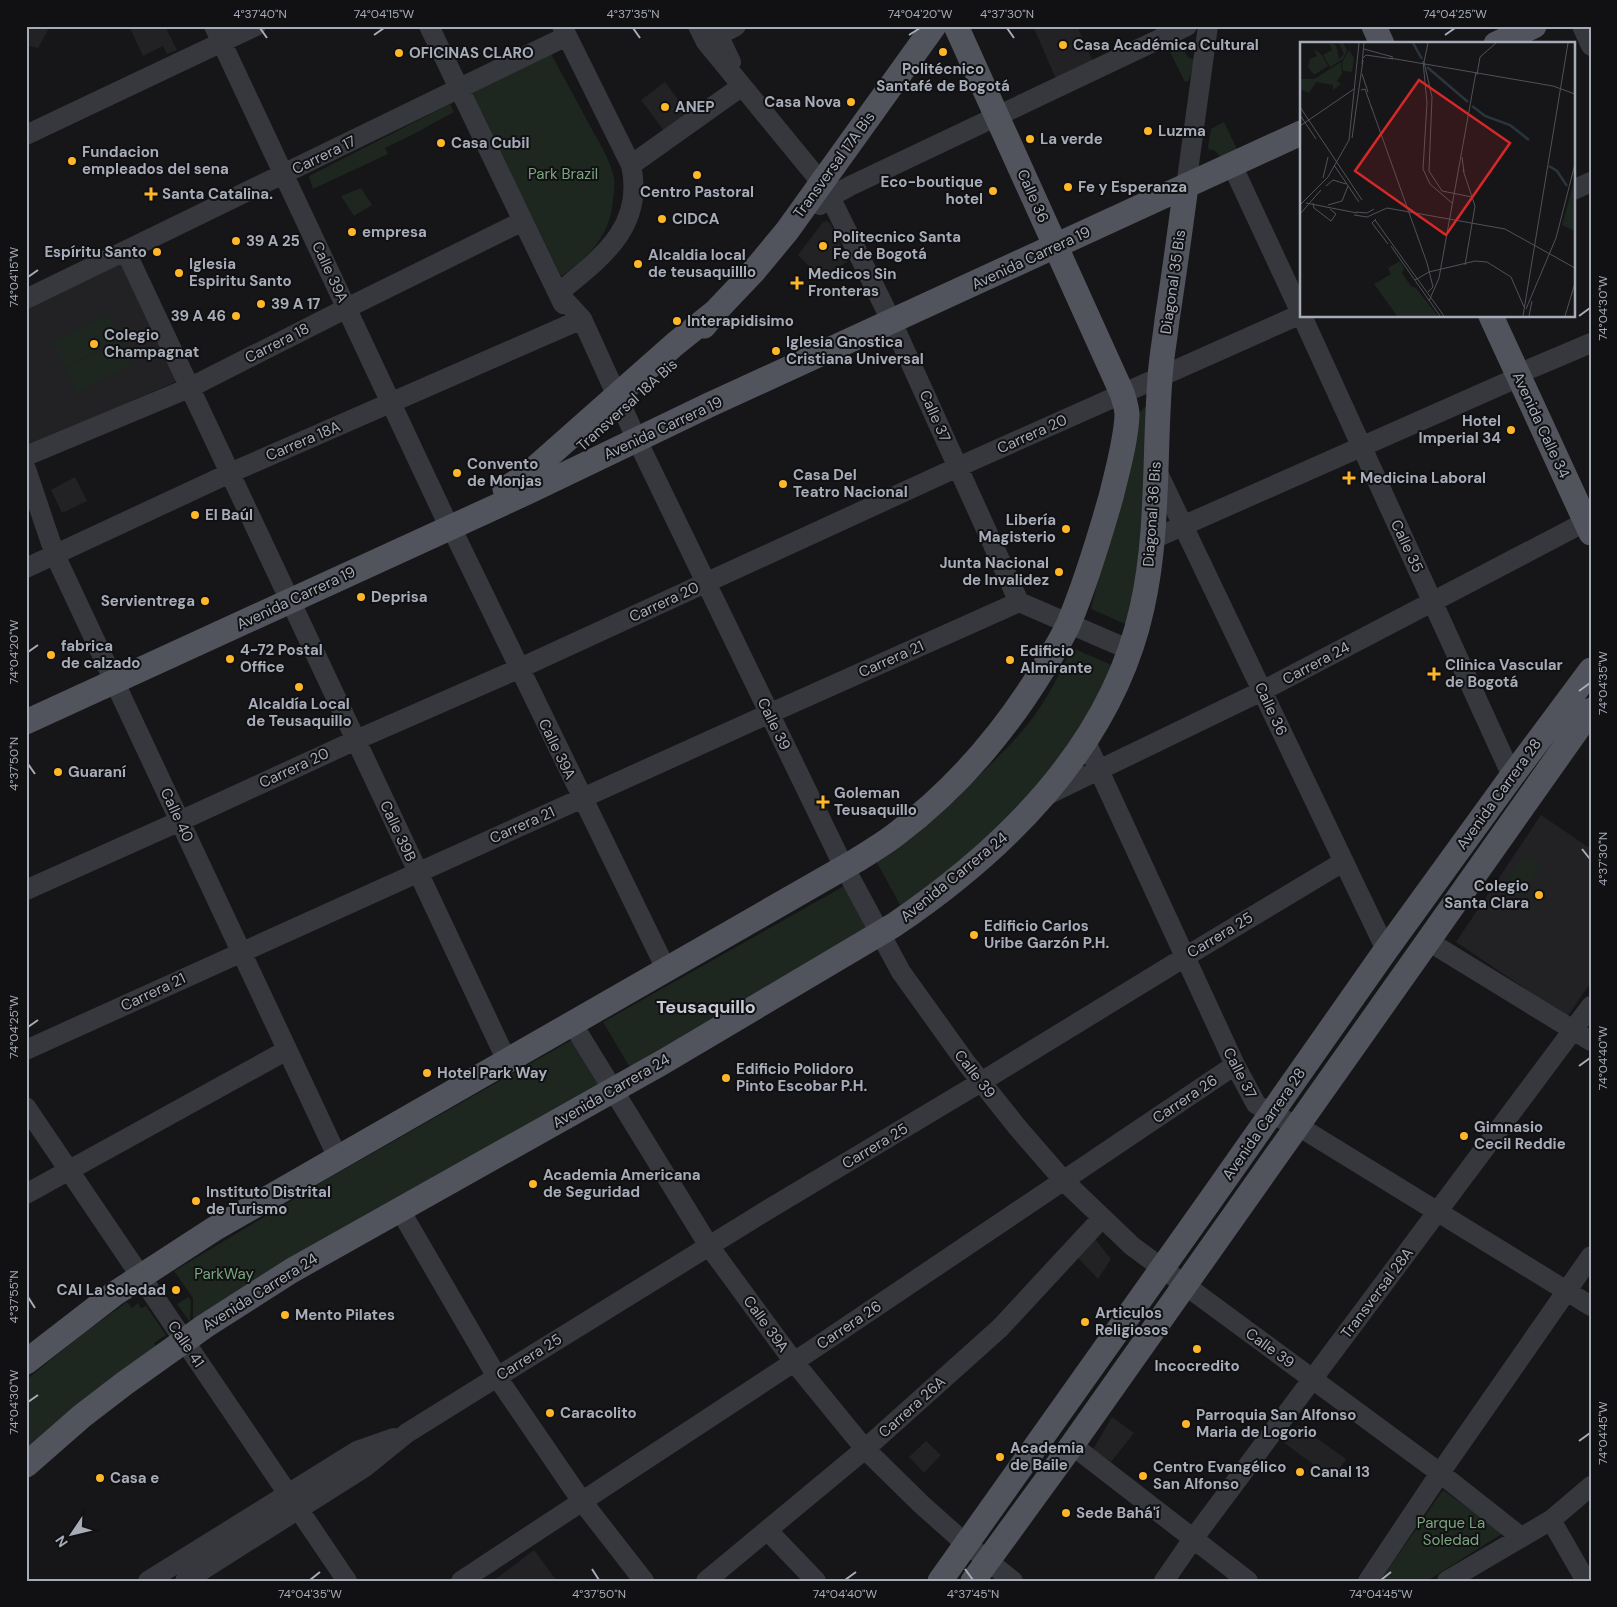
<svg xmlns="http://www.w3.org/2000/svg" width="1617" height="1607" font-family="'DM Sans',sans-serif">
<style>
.built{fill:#222225}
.green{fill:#1d261f}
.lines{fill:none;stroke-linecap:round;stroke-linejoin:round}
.minor{stroke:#36383d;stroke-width:20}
.major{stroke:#52545d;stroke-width:25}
.ticks{fill:none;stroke:#a7acb9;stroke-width:2}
.poi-dot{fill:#ffb627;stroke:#111113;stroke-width:2}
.labels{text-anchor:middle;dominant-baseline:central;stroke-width:4;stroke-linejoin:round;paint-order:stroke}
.poi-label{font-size:15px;font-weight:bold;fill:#a7acb9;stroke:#111113;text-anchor:start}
.street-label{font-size:15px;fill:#a7acb9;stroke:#111113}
.park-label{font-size:15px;fill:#7ca67f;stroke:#111113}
.quarter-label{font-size:18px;font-weight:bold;fill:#c8cbd5;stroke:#111113}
.inset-river{fill:none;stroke:#2b353d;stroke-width:2.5}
.inset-road{fill:none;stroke:#505258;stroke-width:1}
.view{fill:#d62828;fill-opacity:0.15;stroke:#d62828;stroke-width:2.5}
.inset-edge{fill:none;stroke:#a7acb9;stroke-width:2.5}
.neatline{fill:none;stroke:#a7acb9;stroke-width:2}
.ticks-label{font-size:12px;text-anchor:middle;fill:#a7acb9}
</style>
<rect width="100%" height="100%" fill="#161618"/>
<path class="built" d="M 26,26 L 50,26 L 38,48 L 26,45 Z
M 129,26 L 165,26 L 177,50 L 167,54 L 163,46 L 143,56 Z
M 1033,26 L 1077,26 L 1094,64 L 1057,81 Z
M 665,82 L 689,114 L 665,132 L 641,100 Z
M 827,221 L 831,224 L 848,261 L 822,279 L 798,255 L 823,222 Z
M 124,261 L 177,381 L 26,448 L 26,308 Z
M 75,477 L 87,501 L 62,513 L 51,490 Z
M 1541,815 L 1591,849 L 1591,982 L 1567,1017 L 1456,942 Z
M 1094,1238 L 1111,1259 L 1098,1279 L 1076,1256 Z
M 1112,1417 L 1134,1433 L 1111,1462 L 1093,1449 Z
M 1298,1425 L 1346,1459 L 1333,1479 L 1283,1442 Z
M 926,1441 L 941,1455 L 924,1473 L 909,1457 Z
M 534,1550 L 557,1581 L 493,1581 Z"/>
<path class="green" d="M 1183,45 L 1184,51 L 1189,58 L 1197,60 L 1188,81 L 1185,82 L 1170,52 Z
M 550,52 C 563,76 577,101 590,126 C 599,142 610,159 614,178 C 615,185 614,193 613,201 C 610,235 589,258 561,276 L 471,92 Z
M 450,104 L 454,112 L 412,135 L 385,148 L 388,154 L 313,189 L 309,176 Z
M 1224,122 L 1237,149 L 1220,157 C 1217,153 1215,149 1209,150 L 1208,147 L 1211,129 Z
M 361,188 L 372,205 L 354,216 L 341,196 Z
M 108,314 L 120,338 L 65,366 L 53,342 Z
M 121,340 L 133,364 L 77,392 L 65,368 Z
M 1151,401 L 1154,421 L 1130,626 L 1091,609 L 1117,501 L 1134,418 Z
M 1072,648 L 1119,668 L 1060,769 L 904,912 L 876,861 C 928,818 985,777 1028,724 C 1046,701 1060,674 1072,648 Z
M 1525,855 L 1541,866 L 1517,899 L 1501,887 Z
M 844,886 L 870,933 L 632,1071 L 603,1022 Z
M 575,1038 L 605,1086 L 193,1325 L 193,1298 L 174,1271 L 329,1178 Z
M 188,1297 L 191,1301 L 190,1322 L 177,1304 Z
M 127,1302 L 132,1308 L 138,1303 L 141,1308 L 146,1306 L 166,1335 L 154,1343 L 158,1350 L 26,1459 L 26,1380 L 84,1333 Z
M 1443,1490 L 1503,1533 L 1427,1581 L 1380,1581 Z"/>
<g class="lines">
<path class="minor" d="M 214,26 L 445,518
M 429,26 L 563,304
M 698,26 L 706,42 L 815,175 L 830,197 L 892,322 L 1019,602 L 1130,650
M 714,26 L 731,62
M 1582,26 L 1591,46
M 707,41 L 736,26
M 26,135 L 256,26
M 631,165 L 742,86
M 1232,165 L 1301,313
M 1186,186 L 1208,26
M 1573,190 L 1591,182
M 820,205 L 830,197 L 850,186 L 1187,26
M 126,252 L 284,588
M 558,293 L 582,319 L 637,440 L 840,859 L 901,972 L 967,1064 L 1018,1128 L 1064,1181 L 1132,1246 L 1440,1473 L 1521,1537
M 558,293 C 601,258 645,227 631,165 L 562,26
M 26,299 L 567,36
M 1302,316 L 1512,776
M 1532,368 L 1591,343
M 26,456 L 189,388 L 347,308 L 523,221
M 26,469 L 55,555 L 338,1158
M 1156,469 L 1386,950
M 451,527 L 666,969
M 1153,539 L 1519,377
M 26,568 L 230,473 L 582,319
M 290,600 L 507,1061
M 1085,740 L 1235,1065 L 1256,1104 L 1271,1114 L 1298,1126 L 1591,1306
M 1043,797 L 1262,691 L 1585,522
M 26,890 L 180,821 L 356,740 L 518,669 L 958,467 L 1301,314
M 1428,941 L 1591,1041
M 572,1023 L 709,1246 L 794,1362 L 865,1449 L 921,1504 L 958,1537 L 1013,1581
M 26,1050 L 755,720 L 1019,602
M 26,1107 L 347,1581
M 26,1194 L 287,1050
M 400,1210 L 497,1377 L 581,1500 L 644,1581
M 1072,1445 L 1248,1581
M 1551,1520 L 1586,1581
M 768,1531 L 816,1581
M 148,1581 L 357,1451 L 394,1438
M 185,1581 L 365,1467 L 407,1433 L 497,1377 L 769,1209 L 981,1082 L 1185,957 L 1343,862
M 461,1581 L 794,1362 L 1235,1065
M 706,1581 L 865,1449 L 1000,1328 L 1102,1218
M 1164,1581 L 1193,1539 L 1591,1006
M 1368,1581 L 1440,1473 L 1591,1256
M 1447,1581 L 1551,1520 L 1591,1486"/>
<path class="major" d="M 1374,26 L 1382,44
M 1496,44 L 1534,26
M 1491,316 L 1591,533
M 704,326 L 715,312 L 753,272 L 787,231 L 934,26
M 505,489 L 527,475 L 675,344 L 715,312
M 26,722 L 530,491 L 709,405 L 1301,133
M 26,1362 L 114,1294 L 214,1229 L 857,860 C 870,852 883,844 895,835 C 955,790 1004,733 1043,669 C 1052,654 1062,639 1069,623 C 1086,582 1099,539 1111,497 C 1117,472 1126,441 1127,415 C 1127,407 1124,400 1122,393 L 956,26
M 26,1465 L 82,1416 L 125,1383 L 205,1326 L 291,1271 L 663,1062 L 894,925 C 1006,849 1112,745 1142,608 C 1159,533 1154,455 1160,378 C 1161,359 1165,339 1167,320 C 1174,275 1180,231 1186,186
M 940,1581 L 1207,1205 L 1386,950 L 1512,776 L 1591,670
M 973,1581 L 1072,1445 L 1591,710"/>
</g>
<path class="ticks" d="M 260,28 L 267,38M 633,28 L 640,38M 1007,28 L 1014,38M 374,35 L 384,28M 909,35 L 920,28M 1445,35 L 1455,28M 28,277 L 38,270M 1579,316 L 1590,308M 28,652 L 38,645M 1579,691 L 1590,683M 28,764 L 35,774M 1582,849 L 1590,859M 28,1027 L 38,1020M 1579,1066 L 1590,1058M 28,1297 L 35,1308M 28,1402 L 38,1395M 1579,1441 L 1590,1433M 592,1569 L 599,1580M 965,1569 L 973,1580M 310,1580 L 320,1572M 845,1580 L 856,1572M 1381,1580 L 1391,1572"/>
<g class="poi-dot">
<circle cx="1063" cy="45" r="5"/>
<circle cx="943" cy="52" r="5"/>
<circle cx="399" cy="53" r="5"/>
<circle cx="851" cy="102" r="5"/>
<circle cx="665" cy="107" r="5"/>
<circle cx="1148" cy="131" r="5"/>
<circle cx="1030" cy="139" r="5"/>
<circle cx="441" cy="143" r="5"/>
<circle cx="72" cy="161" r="5"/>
<circle cx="697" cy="175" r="5"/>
<circle cx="1068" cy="187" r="5"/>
<circle cx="993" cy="191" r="5"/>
<path d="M148.5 186.5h5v5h5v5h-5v5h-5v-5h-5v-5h5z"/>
<circle cx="662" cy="219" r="5"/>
<circle cx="352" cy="232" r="5"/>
<circle cx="236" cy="241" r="5"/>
<circle cx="823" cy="246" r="5"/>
<circle cx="157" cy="252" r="5"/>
<circle cx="638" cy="264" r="5"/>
<circle cx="179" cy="273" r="5"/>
<path d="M794.5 275.5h5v5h5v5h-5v5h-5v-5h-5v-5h5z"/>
<circle cx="261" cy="304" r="5"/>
<circle cx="236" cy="316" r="5"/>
<circle cx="677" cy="321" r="5"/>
<circle cx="94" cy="344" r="5"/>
<circle cx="776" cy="351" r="5"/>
<circle cx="1511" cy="430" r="5"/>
<circle cx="457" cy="473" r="5"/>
<path d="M1346.5 470.5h5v5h5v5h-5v5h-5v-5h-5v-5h5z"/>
<circle cx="783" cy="484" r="5"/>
<circle cx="195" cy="515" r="5"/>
<circle cx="1066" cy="529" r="5"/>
<circle cx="1059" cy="572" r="5"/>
<circle cx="361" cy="597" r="5"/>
<circle cx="205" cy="601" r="5"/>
<circle cx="51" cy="655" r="5"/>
<circle cx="230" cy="659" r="5"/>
<circle cx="1010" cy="660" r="5"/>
<path d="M1431.5 666.5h5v5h5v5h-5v5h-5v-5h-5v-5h5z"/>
<circle cx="299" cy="687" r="5"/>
<circle cx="58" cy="772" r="5"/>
<path d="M820.5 794.5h5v5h5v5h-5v5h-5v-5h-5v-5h5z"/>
<circle cx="1539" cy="895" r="5"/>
<circle cx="974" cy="935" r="5"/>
<circle cx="427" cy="1073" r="5"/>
<circle cx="726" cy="1078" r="5"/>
<circle cx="1464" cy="1136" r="5"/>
<circle cx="533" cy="1184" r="5"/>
<circle cx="196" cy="1201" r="5"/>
<circle cx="176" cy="1290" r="5"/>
<circle cx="285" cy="1315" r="5"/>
<circle cx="1085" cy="1322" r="5"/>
<circle cx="1197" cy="1349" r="5"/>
<circle cx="550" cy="1413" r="5"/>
<circle cx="1186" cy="1424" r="5"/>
<circle cx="1000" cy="1457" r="5"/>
<circle cx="1300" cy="1472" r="5"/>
<circle cx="1143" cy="1476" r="5"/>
<circle cx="100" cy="1478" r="5"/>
<circle cx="1066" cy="1513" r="5"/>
</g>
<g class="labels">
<g class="poi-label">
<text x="1073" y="45">Casa Académica Cultural</text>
<text x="409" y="53">OFICINAS CLARO</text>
<text x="943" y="69" text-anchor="middle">Politécnico<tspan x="943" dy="17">Santafé de Bogotá</tspan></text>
<text x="841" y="102" text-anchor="end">Casa Nova</text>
<text x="675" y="107">ANEP</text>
<text x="1158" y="131">Luzma</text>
<text x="1040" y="139">La verde</text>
<text x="451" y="143">Casa Cubil</text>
<text x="82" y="152">Fundacion<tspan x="82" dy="17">empleados del sena</tspan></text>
<text x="983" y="182" text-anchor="end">Eco-boutique<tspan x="983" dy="17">hotel</tspan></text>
<text x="1078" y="187">Fe y Esperanza</text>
<text x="697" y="192" text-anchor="middle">Centro Pastoral</text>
<text x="162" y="194">Santa Catalina.</text>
<text x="672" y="219">CIDCA</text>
<text x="362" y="232">empresa</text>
<text x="833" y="237">Politecnico Santa<tspan x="833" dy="17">Fe de Bogotá</tspan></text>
<text x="246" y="241">39 A 25</text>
<text x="147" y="252" text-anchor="end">Espíritu Santo</text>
<text x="648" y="255">Alcaldia local<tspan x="648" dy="17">de teusaquilllo</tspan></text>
<text x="189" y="264">Iglesia<tspan x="189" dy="17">Espiritu Santo</tspan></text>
<text x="808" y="274">Medicos Sin<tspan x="808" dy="17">Fronteras</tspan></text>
<text x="271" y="304">39 A 17</text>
<text x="226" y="316" text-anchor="end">39 A 46</text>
<text x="687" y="321">Interapidisimo</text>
<text x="104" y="335">Colegio<tspan x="104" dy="17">Champagnat</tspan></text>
<text x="786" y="342">Iglesia Gnostica<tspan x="786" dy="17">Cristiana Universal</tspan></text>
<text x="1501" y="421" text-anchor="end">Hotel<tspan x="1501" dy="17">Imperial 34</tspan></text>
<text x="467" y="464">Convento<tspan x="467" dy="17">de Monjas</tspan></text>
<text x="793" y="475">Casa Del<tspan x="793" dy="17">Teatro Nacional</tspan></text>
<text x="1360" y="478">Medicina Laboral</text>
<text x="205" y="515">El Baúl</text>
<text x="1056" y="520" text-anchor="end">Libería<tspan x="1056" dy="17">Magisterio</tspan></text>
<text x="1049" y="563" text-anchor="end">Junta Nacional<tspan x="1049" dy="17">de Invalidez</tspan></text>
<text x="371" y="597">Deprisa</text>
<text x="195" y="601" text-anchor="end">Servientrega</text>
<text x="61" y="646">fabrica<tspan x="61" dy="17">de calzado</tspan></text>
<text x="240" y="650">4-72 Postal<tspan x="240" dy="17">Office</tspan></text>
<text x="1020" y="651">Edificio<tspan x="1020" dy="17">Almirante</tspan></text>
<text x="1445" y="665">Clinica Vascular<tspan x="1445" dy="17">de Bogotá</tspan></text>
<text x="299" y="704" text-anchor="middle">Alcaldía Local<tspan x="299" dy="17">de Teusaquillo</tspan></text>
<text x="68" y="772">Guaraní</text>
<text x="834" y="793">Goleman<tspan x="834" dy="17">Teusaquillo</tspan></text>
<text x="1529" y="886" text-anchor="end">Colegio<tspan x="1529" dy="17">Santa Clara</tspan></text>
<text x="984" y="926">Edificio Carlos<tspan x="984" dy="17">Uribe Garzón P.H.</tspan></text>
<text x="736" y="1069">Edificio Polidoro<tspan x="736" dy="17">Pinto Escobar P.H.</tspan></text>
<text x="437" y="1073">Hotel Park Way</text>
<text x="1474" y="1127">Gimnasio<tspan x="1474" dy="17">Cecil Reddie</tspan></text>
<text x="543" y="1175">Academia Americana<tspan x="543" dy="17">de Seguridad</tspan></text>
<text x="206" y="1192">Instituto Distrital<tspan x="206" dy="17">de Turismo</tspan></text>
<text x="166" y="1290" text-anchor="end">CAI La Soledad</text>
<text x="1095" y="1313">Articulos<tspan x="1095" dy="17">Religiosos</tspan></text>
<text x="295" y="1315">Mento Pilates</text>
<text x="1197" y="1366" text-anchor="middle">Incocredito</text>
<text x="560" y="1413">Caracolito</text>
<text x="1196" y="1415">Parroquia San Alfonso<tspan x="1196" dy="17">Maria de Logorio</tspan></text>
<text x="1010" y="1448">Academia<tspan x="1010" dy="17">de Baile</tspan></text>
<text x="1153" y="1467">Centro Evangélico<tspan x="1153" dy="17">San Alfonso</tspan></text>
<text x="1310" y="1472">Canal 13</text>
<text x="110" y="1478">Casa e</text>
<text x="1076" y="1513">Sede Bahá'í</text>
</g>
<g class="street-label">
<text transform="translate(324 155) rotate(-26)">Carrera 17</text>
<text transform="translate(834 165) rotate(-54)">Transversal 17A Bis</text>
<text transform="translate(1033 196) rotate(66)">Calle 36</text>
<text transform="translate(1031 258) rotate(-25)">Avenida Carrera 19</text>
<text transform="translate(330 272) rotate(65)">Calle 39A</text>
<text transform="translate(1173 282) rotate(-82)">Diagonal 35 Bis</text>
<text transform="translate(277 343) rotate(-27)">Carrera 18</text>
<text transform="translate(627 405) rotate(-42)">Transversal 18A Bis</text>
<text transform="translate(935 416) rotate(66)">Calle 37</text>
<text transform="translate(1541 425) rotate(65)">Avenida Calle 34</text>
<text transform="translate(663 428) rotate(-25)">Avenida Carrera 19</text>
<text transform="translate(1032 434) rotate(-24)">Carrera 20</text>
<text transform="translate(303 441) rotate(-23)">Carrera 18A</text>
<text transform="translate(1152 514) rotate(-86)">Diagonal 36 Bis</text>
<text transform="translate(1407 546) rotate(65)">Calle 35</text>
<text transform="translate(296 598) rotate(-25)">Avenida Carrera 19</text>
<text transform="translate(664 602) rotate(-25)">Carrera 20</text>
<text transform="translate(891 659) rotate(-24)">Carrera 21</text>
<text transform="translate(1316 663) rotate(-28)">Carrera 24</text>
<text transform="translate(1271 709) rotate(65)">Calle 36</text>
<text transform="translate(774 724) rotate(64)">Calle 39</text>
<text transform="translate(557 749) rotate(64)">Calle 39A</text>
<text transform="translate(294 768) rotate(-25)">Carrera 20</text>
<text transform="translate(1499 794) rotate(-54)">Avenida Carrera 28</text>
<text transform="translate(177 815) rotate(65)">Calle 40</text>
<text transform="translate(522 825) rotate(-24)">Carrera 21</text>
<text transform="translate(398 831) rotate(65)">Calle 39B</text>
<text transform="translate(954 877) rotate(-39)">Avenida Carrera 24</text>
<text transform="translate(1220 935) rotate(-31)">Carrera 25</text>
<text transform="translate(153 992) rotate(-25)">Carrera 21</text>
<text transform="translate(1240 1073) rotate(63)">Calle 37</text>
<text transform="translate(975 1074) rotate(52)">Calle 39</text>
<text transform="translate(611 1091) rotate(-30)">Avenida Carrera 24</text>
<text transform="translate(1185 1099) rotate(-34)">Carrera 26</text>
<text transform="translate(1264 1124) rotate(-55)">Avenida Carrera 28</text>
<text transform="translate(875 1146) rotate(-31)">Carrera 25</text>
<text transform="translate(260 1292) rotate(-32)">Avenida Carrera 24</text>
<text transform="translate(1377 1293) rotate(-53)">Transversal 28A</text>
<text transform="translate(766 1324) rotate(54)">Calle 39A</text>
<text transform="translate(849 1325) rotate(-34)">Carrera 26</text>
<text transform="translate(186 1344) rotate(56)">Calle 41</text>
<text transform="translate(1270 1348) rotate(36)">Calle 39</text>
<text transform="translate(529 1357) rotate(-32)">Carrera 25</text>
<text transform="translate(912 1407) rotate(-42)">Carrera 26A</text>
</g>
<g class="park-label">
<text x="563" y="174">Park Brazil</text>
<text x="224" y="1274">ParkWay</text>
<text x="1451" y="1523">Parque La<tspan x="1451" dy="17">Soledad</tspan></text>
</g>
<g class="quarter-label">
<text x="706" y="1007">Teusaquillo</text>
</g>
</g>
<g transform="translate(1300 42)">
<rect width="275" height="275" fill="#161618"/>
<path d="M 29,1 L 36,3 L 39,17 L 44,12 L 39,1 L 43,1 L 47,8 L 43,17 L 30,25 L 23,13 L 32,8 ZM 14,7 L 21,12 L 28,24 L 14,33 L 8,25 L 10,17 L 17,14 ZM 49,8 L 54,16 L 52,30 L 43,29 L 42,20 ZM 41,20 L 42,32 L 37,39 L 41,42 L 33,48 L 33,43 L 16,40 L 9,51 L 0,47 L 0,37 L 14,37 ZM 275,135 L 275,189 L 262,183 ZM 100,219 L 104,226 L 102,231 L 111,244 L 116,246 L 138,274 L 97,274 L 74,242 L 91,232 L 88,226 Z" fill="#1d261f"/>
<path class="inset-river" d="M 113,1 L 122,17M 127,25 L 168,60M 172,64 L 185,74 L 210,83 L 229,98M 249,124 L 257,129 L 267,144"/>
<path class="inset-road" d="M 128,1 L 124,20 L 132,55 L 129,129 L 142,149 L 172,155M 64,7 L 93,15M 63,16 L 66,13 L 93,17M 90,16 L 253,44 L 275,52M 123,19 L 127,61 L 123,127 L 130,142 L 152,161M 62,22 L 64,1M 62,32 L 68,50M 177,33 L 180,15 L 196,1M 61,48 L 65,47 L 72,67M 71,64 L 127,221 L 133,245 L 128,250M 0,65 L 62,158M 0,73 L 16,97M 0,84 L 54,47M 52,96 L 63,18M 162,115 L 164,130M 34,123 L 59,160M 163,128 L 175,164 L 165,223M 23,136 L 28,115M 26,144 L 33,138 L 46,142M 6,161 L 57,171M 13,161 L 14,166 L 31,179 L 36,172 L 30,167M 0,163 L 28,135 L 49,98 L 59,1M 28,163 L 42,159 L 48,144M 56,170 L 67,171 L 74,167M 0,172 L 21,148M 54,173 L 67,175 L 87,166 L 205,187 L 275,226M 76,177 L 72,181 L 88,202M 75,178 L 144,274M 91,204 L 140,274M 115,238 L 129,230 L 175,219 L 187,220 L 211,235 L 224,265M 129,259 L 139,236 L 176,30M 226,267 L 256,196 L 275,122M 223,274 L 268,1M 229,274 L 232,259M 265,274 L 275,241"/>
<path class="view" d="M 119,38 L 210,101 L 146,193 L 55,129 Z"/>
<rect width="275" height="275" class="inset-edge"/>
</g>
<rect width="1617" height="1607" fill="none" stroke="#111113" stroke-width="55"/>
<g transform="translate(72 1534) rotate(235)" stroke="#111113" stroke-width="4" paint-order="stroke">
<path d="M0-4L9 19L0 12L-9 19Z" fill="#a7acb9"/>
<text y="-8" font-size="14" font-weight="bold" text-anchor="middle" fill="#a7acb9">N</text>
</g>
<rect x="28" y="28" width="1562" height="1552" class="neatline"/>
<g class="ticks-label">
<text x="260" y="18">4°37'40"N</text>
<text x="384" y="18">74°04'15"W</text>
<text x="633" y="18">4°37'35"N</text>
<text x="920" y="18">74°04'20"W</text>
<text x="1007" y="18">4°37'30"N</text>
<text x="1455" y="18">74°04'25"W</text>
<text transform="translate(14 277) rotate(-90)" y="4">74°04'15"W</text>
<text transform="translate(1603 308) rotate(-90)" y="4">74°04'30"W</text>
<text transform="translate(14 652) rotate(-90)" y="4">74°04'20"W</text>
<text transform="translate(1603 683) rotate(-90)" y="4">74°04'35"W</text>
<text transform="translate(14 764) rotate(-90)" y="4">4°37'50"N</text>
<text transform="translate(1603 859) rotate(-90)" y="4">4°37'30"N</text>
<text transform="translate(14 1027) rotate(-90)" y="4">74°04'25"W</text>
<text transform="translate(1603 1058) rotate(-90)" y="4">74°04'40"W</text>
<text transform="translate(14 1297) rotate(-90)" y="4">4°37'55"N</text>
<text transform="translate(14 1402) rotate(-90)" y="4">74°04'30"W</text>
<text transform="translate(1603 1433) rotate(-90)" y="4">74°04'45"W</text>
<text x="310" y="1598">74°04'35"W</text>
<text x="599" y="1598">4°37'50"N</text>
<text x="845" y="1598">74°04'40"W</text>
<text x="973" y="1598">4°37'45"N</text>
<text x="1381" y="1598">74°04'45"W</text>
</g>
</svg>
